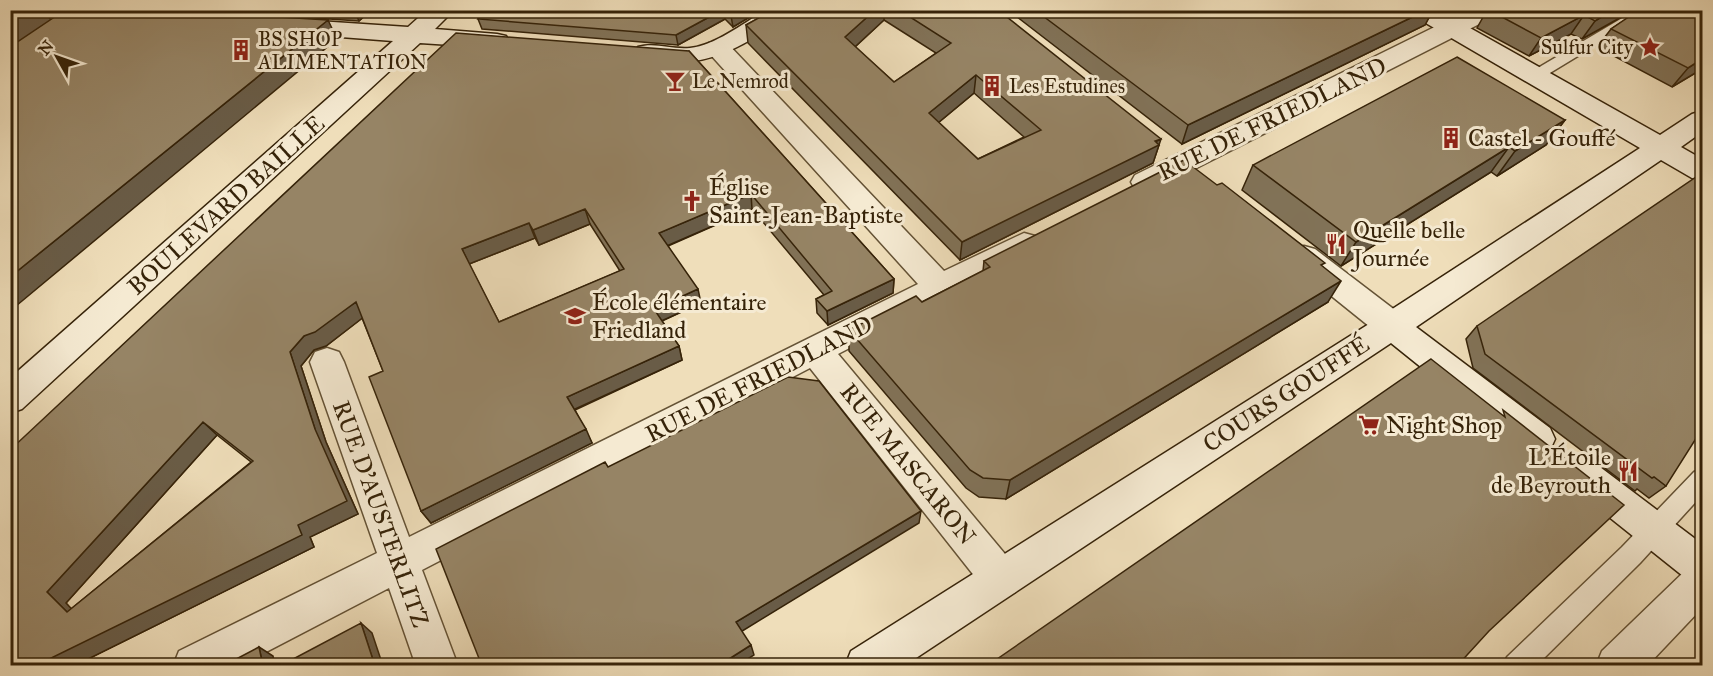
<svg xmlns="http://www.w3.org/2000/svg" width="1713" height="676" font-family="'IM FELL Great Primer',serif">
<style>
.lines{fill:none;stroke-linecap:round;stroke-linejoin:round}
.lane-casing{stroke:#645235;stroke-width:3}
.street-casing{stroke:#645235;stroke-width:3}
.secondary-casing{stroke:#362309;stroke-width:3}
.lane{fill:#f5ead2;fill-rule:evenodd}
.street{fill:#f5ead2;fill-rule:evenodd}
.secondary{fill:#f5ead2;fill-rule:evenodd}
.wall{fill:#817257;stroke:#362309;stroke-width:1.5;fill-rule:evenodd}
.shaded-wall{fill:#695c47;stroke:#362309;stroke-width:1.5}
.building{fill:#968465;stroke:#362309;stroke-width:1.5;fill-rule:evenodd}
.labels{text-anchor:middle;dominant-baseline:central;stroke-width:6;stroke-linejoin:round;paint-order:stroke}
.far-poi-label{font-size:20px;fill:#362309;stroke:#f5ead2;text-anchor:start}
.street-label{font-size:24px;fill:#362309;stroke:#f5ead2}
.poi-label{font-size:24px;fill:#362309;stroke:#f5ead2;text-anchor:start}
</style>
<rect width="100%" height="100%" fill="#efdeba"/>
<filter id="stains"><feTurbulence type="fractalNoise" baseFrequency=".00333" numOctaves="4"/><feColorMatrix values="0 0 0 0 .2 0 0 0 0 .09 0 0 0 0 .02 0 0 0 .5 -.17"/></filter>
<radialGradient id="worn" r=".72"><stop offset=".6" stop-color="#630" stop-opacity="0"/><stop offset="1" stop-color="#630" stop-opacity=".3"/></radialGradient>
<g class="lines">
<defs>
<path id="lane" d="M 1624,17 L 1629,19 L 1632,22 L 1629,25 L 1540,79 L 1528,79 L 1526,75 Z
M 1702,469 L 1702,495 L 1640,563 L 1536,666 L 1503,666 L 1507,657 L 1622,547 L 1694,472 Z"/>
<path id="street" d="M 1469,10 L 1501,10 L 1497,15 L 1155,189 L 1145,192 L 1135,189 L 1131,182 L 1135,175 Z
M 718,41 L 727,43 L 944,271 L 1024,233 L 1035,236 L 1039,244 L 1035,252 L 838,354 L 1015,566 L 1021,579 L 1015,592 L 1001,598 L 987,592 L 810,368 L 422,570 L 458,666 L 416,666 L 389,588 L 239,666 L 173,666 L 179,651 L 377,553 L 310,362 L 315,352 L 327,348 L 339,352 L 344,362 L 409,537 L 918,284 L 709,53 L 706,48 L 709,43 Z
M 1304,246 L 1315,249 L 1404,317 L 1408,326 L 1404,335 L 1392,339 L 1380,335 L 1293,265 L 1289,257 L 1293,249 Z
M 1702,562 L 1702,608 L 1647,666 L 1596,666 L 1602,651 L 1688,568 Z"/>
<path id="secondary" d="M 10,10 L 114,10 L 117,15 L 113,20 L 105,22 L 18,17 L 10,15 Z
M 427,10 L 454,10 L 435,29 L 497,34 L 506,36 L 509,41 L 506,46 L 497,48 L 420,43 L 22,409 L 10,413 L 10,378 L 393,41 L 288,33 L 279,31 L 276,26 L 279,21 L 288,19 L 408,27 Z
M 766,10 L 796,10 L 792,15 C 738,47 705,74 638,57 L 634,52 L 638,47 C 656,42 672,50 690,48 C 716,45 743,23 766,10 Z
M 1408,10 L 1438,10 L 1660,135 L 1692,114 L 1702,111 L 1702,132 L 1681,147 L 1702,159 L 1702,180 L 1692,178 L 1661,160 L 1416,327 L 1550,428 L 1555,439 L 1550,450 L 1537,454 L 1524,450 L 1391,343 L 904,666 L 845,666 L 851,651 L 1380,317 L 1640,148 L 1412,15 Z
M 1587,462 L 1600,467 L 1702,544 L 1702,585 L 1688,580 L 1574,489 L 1569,478 L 1574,467 Z"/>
</defs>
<use href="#lane" class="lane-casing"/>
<use href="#street" class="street-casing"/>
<use href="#secondary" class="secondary-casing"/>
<use href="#lane" class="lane"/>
<use href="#street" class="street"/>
<use href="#secondary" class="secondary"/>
</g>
<path class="wall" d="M 192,10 L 371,10 L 359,21 Z
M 487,10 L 758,10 L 758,12 L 733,27 L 725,19 L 678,45 L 482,29 L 478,19 Z
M 773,10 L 998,10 L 1159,145 L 1153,163 L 960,260 L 748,43 L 746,25 ZM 884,20 L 936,53 L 894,82 L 855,47 ZM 974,93 L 1024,137 L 978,159 L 938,123 Z
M 1008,10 L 1433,10 L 1425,25 L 1182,144 Z
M 1444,10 L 1463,10 L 1453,15 Z
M 1487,10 L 1702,10 L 1702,69 L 1672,87 L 1597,47 L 1611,29 L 1629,17 L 1625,15 L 1582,39 L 1571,34 L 1529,56 L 1477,28 Z
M 689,51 L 894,279 L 893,293 L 828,325 L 817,313 L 816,299 L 824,295 L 752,209 L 668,246 L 701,303 L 662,321 L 679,346 L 682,360 L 575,410 L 592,443 L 431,523 L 421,511 L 383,371 L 362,318 L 326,346 L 314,350 L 301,366 L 326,442 L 358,514 L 310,537 L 314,547 L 74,666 L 10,666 L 10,450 ZM 590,224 L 620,271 L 499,322 L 469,264 L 535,238 L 539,245 ZM 217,435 L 251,462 L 71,609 L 66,603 Z
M 1565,120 L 1546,145 L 1497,176 L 1491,172 L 1341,266 L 1242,190 L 1253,165 Z
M 984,261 L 1323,267 L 1328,302 L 1006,499 L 979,497 L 966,488 L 849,351 L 849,330 L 922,302 L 983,271 Z
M 1477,326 L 1666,486 L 1649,498 L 1637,489 L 1635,491 L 1473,368 L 1466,339 Z"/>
<path class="shaded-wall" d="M 25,10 L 43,10 L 52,21 L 10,48 L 10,20 Z
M 354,10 L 371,10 L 359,21 Z
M 722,10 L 724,10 L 725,19 L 678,45 L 676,35 Z
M 742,10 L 758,10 L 758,12 L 733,27 L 731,16 Z
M 875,10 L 884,10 L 884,20 L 845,56 L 845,37 Z
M 1427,10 L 1433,10 L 1425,25 L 1182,144 L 1188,125 Z
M 1456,10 L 1463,10 L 1453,15 Z
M 1613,10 L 1628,10 L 1625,15 L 1582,39 L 1595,21 Z
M 1584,15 L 1571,34 L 1529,56 L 1541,38 Z
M 328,20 L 337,39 L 10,311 L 10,277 Z
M 1702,59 L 1702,69 L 1672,87 L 1688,68 Z
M 976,75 L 974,93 L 927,132 L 929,113 Z
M 1565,120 L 1546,145 L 1497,176 L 1515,151 Z
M 1161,139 L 1153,163 L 960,260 L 962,242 Z
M 1509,147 L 1491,172 L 1341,266 L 1356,242 Z
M 751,194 L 752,209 L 662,248 L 659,233 Z
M 585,209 L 590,224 L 539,245 L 533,230 Z
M 529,223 L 535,238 L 469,264 L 462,249 Z
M 894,279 L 893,293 L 828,325 L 827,311 Z
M 1341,281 L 1328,302 L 1006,499 L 1010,480 Z
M 698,289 L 701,303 L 657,323 L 654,309 Z
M 356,302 L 365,316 L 326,346 L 314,350 L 301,366 L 326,442 L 358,514 L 310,537 L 314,547 L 74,666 L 35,666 L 298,525 L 315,429 L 290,352 L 304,336 Z
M 679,346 L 682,360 L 573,410 L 567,397 Z
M 203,422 L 217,435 L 66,603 L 85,623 L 67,612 L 47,592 Z
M 586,429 L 592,443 L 431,523 L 421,511 Z
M 921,511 L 919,523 L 739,633 L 736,622 Z
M 361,623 L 372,633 L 383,666 L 375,666 Z
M 751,645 L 754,655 L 737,666 L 718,666 Z
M 259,647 L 273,656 L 275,666 L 263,666 Z"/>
<path class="building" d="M 17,10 L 25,10 L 10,20 L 10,14 Z
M 65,10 L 164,10 L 328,20 L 10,277 L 10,47 Z
M 487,10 L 722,10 L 676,35 L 478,19 Z
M 726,10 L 742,10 L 731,16 Z
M 773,10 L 875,10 L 845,37 L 894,82 L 951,43 L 899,10 L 998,10 L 1161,139 L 1155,141 L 1159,145 L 962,242 L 746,25 ZM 976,75 L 1041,130 L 978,159 L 929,113 Z
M 1035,10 L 1427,10 L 1188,125 Z
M 1489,10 L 1613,10 L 1595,21 L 1584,15 L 1541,38 Z
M 1639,10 L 1702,10 L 1702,59 L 1688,68 L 1611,29 Z
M 456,33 L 689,51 L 894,279 L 827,311 L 816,299 L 832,291 L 751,194 L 659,233 L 698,289 L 654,309 L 679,346 L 567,397 L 586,429 L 421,511 L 369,377 L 383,371 L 356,302 L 315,332 L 304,336 L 290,352 L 315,429 L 347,501 L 298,525 L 302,535 L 35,666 L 10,666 L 10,450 ZM 585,209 L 624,269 L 499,322 L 462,249 L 529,223 L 533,230 ZM 203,422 L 253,461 L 67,612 L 47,592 Z
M 1457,57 L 1565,120 L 1515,151 L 1509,147 L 1356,242 L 1253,165 Z
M 1184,160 L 1217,185 L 1222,183 L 1325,263 L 1321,265 L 1341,281 L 1010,480 L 983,478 L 970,470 L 849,330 L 916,296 L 922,302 L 990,267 L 984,261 Z
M 1702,173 L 1702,429 L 1666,486 L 1654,477 L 1652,478 L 1485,354 L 1477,326 Z
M 1431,359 L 1505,417 L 1503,410 L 1624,505 L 1489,631 L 1457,666 L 987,666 Z
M 788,377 L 819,381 L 921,511 L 736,622 L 751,645 L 718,666 L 482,666 L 436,549 L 605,462 L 608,467 Z
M 361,623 L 375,666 L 280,666 Z
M 259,647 L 263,666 L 223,666 Z"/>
<defs>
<symbol id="sight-bare" viewBox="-9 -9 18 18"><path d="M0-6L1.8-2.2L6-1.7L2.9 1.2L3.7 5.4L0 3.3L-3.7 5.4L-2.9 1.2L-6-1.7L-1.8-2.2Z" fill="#8f2418" stroke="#f5ead2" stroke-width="2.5" paint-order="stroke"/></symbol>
<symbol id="building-bare" viewBox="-9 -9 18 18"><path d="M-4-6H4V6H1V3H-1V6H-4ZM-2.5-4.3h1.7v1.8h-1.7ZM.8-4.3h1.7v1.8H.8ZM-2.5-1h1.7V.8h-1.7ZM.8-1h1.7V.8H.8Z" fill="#8f2418" stroke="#f5ead2" stroke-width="2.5" paint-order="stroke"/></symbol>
<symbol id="bar-bare" viewBox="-9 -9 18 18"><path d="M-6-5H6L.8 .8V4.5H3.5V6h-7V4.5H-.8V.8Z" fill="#8f2418" stroke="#f5ead2" stroke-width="2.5" paint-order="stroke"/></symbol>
<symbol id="church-bare" viewBox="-9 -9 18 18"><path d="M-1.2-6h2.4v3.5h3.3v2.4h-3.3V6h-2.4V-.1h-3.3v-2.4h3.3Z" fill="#8f2418" stroke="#f5ead2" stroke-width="2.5" paint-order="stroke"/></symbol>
<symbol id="restaurant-bare" viewBox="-9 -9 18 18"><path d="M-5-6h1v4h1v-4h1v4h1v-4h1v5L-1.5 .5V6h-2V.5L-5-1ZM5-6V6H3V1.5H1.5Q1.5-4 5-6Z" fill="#8f2418" stroke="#f5ead2" stroke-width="2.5" paint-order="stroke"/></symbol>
<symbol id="school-bare" viewBox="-9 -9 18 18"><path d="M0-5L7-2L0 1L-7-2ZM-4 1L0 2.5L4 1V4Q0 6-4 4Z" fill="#8f2418" stroke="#f5ead2" stroke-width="2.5" paint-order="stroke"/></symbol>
<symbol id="supermarket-bare" viewBox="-9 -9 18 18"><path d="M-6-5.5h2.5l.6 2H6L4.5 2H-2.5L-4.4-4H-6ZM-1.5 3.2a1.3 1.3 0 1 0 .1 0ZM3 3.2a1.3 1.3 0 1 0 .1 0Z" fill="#8f2418" stroke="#f5ead2" stroke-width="2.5" paint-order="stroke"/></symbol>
</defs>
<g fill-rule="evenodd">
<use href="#sight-bare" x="1635" y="32" width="30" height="30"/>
<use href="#building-bare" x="226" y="35" width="30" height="30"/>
<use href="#bar-bare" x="660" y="66" width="30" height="30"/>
<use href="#building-bare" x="977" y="71" width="30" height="30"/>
<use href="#building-bare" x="1436" y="123" width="30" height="30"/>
<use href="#church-bare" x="677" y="186" width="30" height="30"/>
<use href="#restaurant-bare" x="1321" y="229" width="30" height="30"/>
<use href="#school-bare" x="560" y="301" width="30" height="30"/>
<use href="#supermarket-bare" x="1354" y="410" width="30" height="30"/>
<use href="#restaurant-bare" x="1613" y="456" width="30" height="30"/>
</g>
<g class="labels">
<g class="far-poi-label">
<text x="258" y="39">BS SHOP<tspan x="258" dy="23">ALIMENTATION</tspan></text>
<text x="1633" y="47" text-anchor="end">Sulfur City</text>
<text x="692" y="81">Le Nemrod</text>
<text x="1009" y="86">Les Estudines</text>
</g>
<g class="street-label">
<text transform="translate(1272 119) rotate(-26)">RUE DE FRIEDLAND</text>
<text transform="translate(226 205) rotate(-42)">BOULEVARD BAILLE</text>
<text transform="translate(759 379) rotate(-27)">RUE DE FRIEDLAND</text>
<text transform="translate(1286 394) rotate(-33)">COURS GOUFFÉ</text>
<text transform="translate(908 464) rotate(51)">RUE MASCARON</text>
<text transform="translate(381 514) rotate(70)">RUE D'AUSTERLITZ</text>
</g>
<g class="poi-label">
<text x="1468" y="138">Castel - Gouffé</text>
<text x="709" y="187">Église<tspan x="709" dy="28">Saint-Jean-Baptiste</tspan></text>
<text x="1353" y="230">Quelle belle<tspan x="1353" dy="28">Journée</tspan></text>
<text x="592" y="302">École élémentaire<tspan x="592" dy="28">Friedland</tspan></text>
<text x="1386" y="425">Night Shop</text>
<text x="1611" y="457" text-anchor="end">L'Étoile<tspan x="1611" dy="28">de Beyrouth</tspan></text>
</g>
</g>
<rect width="1713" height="676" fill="none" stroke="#efdeba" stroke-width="36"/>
<rect x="12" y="12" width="1689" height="652" fill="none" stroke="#362309" stroke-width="3"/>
<rect x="18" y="18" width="1677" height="640" fill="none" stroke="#362309" stroke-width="1.5"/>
<g transform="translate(57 57) rotate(310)" stroke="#f5ead2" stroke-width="4.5" paint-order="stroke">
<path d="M0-4.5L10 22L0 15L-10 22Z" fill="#362309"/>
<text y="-9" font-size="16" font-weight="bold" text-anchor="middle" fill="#362309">N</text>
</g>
<rect width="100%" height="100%" filter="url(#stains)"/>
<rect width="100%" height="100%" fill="url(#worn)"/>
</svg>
